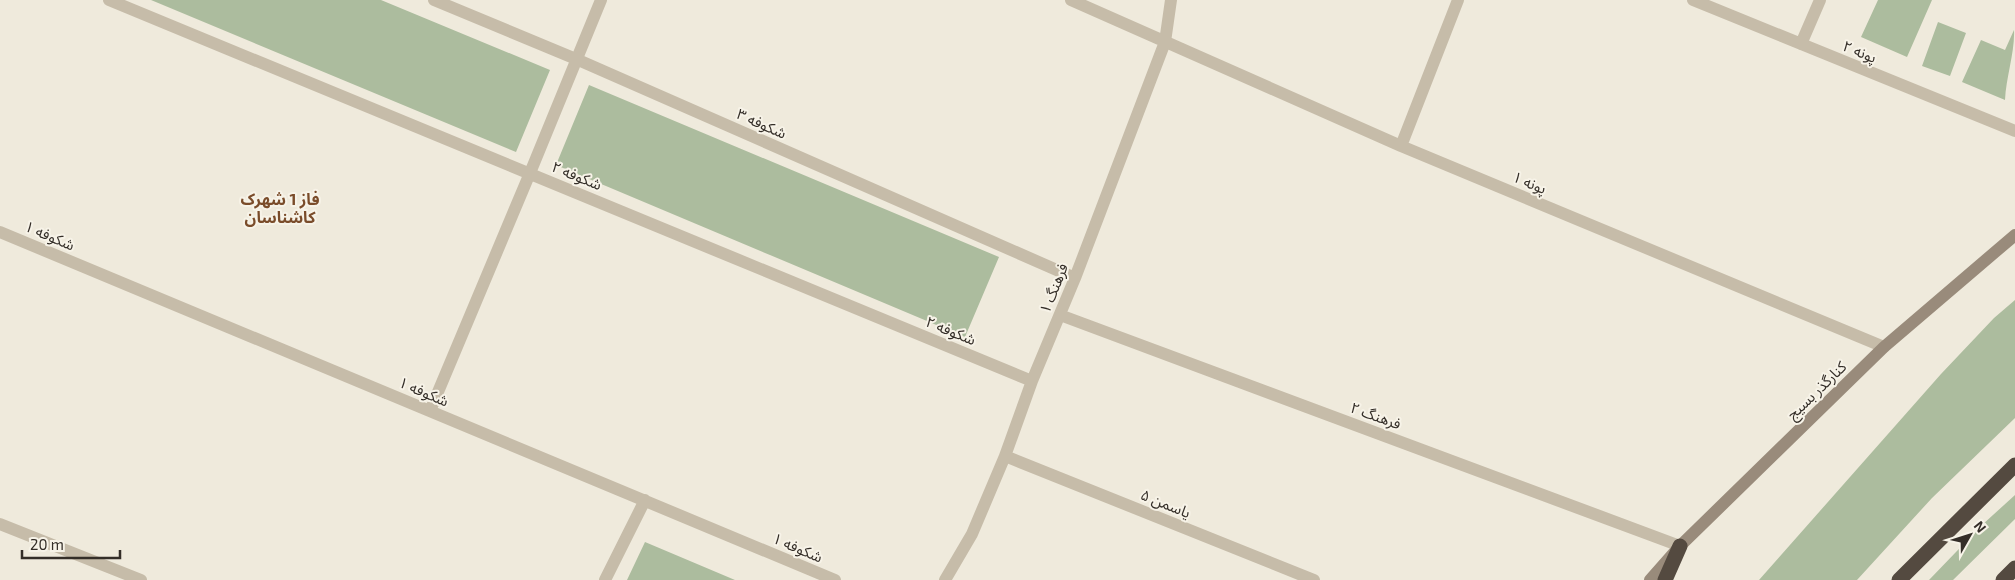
<svg xmlns="http://www.w3.org/2000/svg" width="2015" height="580" font-family="'Exo 2','Noto Sans Arabic',sans-serif">
<style>
.green{fill:#acbc9e}
.lines{fill:none;stroke-linecap:round;stroke-linejoin:round}
.street{stroke:#c6bca9;stroke-width:12}
.secondary{stroke:#998b7b;stroke-width:12}
.highway{stroke:#544a40;stroke-width:15}
.labels{text-anchor:middle;dominant-baseline:central;stroke-width:4;stroke-linejoin:round;paint-order:stroke}
.street-label{font-size:15px;fill:#342e28;stroke:#f7f3e8}
.neighbourhood-label{font-size:16px;font-weight:bold;fill:#7a4c2a;stroke:#f7f3e8}
</style>
<rect width="100%" height="100%" fill="#efeadc"/>
<path class="green" d="M 151,0 L 381,0 L 550,70 L 516,152 Z
M 1878,0 L 1932,0 L 1907,57 L 1861,37 Z
M 1938,22 L 1966,33 L 1950,76 L 1922,66 Z
M 2014,30 C 2015,52 2006,77 2005,100 L 1962,82 L 1981,40 L 2005,50 Z
M 589,85 L 999,257 L 965,337 L 556,165 Z
M 2015,300 L 2015,418 L 1932,498 L 1857,580 L 1759,580 L 1941,374 L 1994,318 Z
M 2015,495 L 2015,519 L 1953,580 L 1929,580 L 1982,525 Z
M 645,542 L 735,580 L 627,580 Z"/>
<g class="lines">
<path class="street" d="M 109,0 L 1032,381
M 434,0 L 576,59 L 1075,278
M 1071,0 L 1401,146 L 1884,347
M 1693,0 L 2015,131
M 1801,44 L 1820,0
M 1401,146 L 1458,0
M 0,232 L 835,580
M 1060,315 L 1680,546
M 430,411 L 530,173 L 601,0
M 1005,456 L 1314,580
M 0,524 L 141,580
M 605,580 L 645,500
M 945,580 L 972,534 L 1005,456 L 1032,381 L 1075,278 L 1165,42 L 1171,0"/>
<path class="secondary" d="M 1650,580 L 1680,546 L 1884,347 L 2015,235"/>
<path class="highway" d="M 1665,580 L 1680,546
M 1899,580 L 2015,465
M 2003,580 L 2015,568"/>
</g>
<g class="labels">
<g class="street-label">
<text transform="translate(1860 51) rotate(22)">پونه ۲</text>
<text transform="translate(762 123) rotate(24)">شکوفه ۳</text>
<text transform="translate(577 175) rotate(22)">شکوفه ۲</text>
<text transform="translate(1530 182) rotate(23)">پونه ۱</text>
<text transform="translate(50 235) rotate(23)">شکوفه ۱</text>
<text transform="translate(1053 288) rotate(-68)">فرهنگ ۱</text>
<text transform="translate(951 330) rotate(22)">شکوفه ۲</text>
<text transform="translate(1816 390) rotate(-44)">کنارگذر بسیج</text>
<text transform="translate(424 391) rotate(23)">شکوفه ۱</text>
<text transform="translate(1376 415) rotate(20)">فرهنگ ۲</text>
<text transform="translate(1166 503) rotate(22)">یاسمن ۵</text>
<text transform="translate(798 547) rotate(23)">شکوفه ۱</text>
</g>
<g class="neighbourhood-label">
<text x="280" y="198">فاز 1 شهرک<tspan x="280" dy="18">کاشناسان</tspan></text>
</g>
</g>
<g transform="translate(1970 535) rotate(51)" stroke="#f7f3e8" stroke-width="4" paint-order="stroke">
<path d="M0-4L9 19L0 12L-9 19Z" fill="#342e28"/>
<text y="-8" font-size="14" font-weight="bold" text-anchor="middle" fill="#342e28">N</text>
</g>
<path d="M22 550v8h98v-8" fill="none" stroke="#342e28" stroke-width="2.5"/>
<text x="30" y="550" font-size="15" fill="#342e28" stroke="#f7f3e8" stroke-width="4" paint-order="stroke">20 m</text>
</svg>
